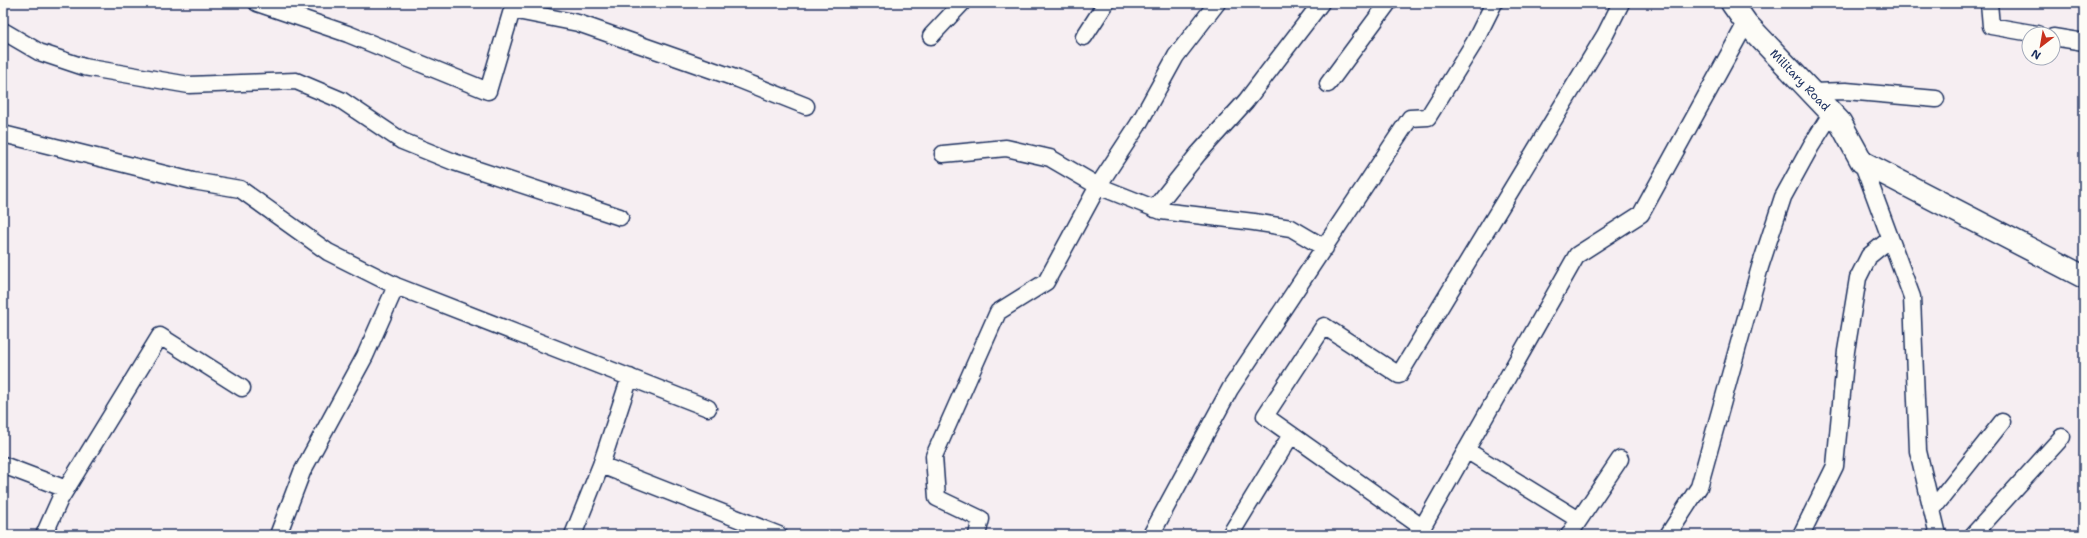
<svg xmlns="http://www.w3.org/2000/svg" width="2087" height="538" font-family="'Shantell Sans',sans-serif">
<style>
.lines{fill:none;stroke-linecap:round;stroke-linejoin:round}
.street-casing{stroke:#1b2f5e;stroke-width:19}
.secondary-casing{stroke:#1b2f5e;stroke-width:25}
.street{stroke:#fdfcf7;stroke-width:16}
.secondary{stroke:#fdfcf7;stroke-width:22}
.labels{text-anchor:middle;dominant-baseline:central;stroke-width:3.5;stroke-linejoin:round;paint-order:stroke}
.street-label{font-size:12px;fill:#1b2f5e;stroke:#fdfcf7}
</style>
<rect width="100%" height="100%" fill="#f6eef2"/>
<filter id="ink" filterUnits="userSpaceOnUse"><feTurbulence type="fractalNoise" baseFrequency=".025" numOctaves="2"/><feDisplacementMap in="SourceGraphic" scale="8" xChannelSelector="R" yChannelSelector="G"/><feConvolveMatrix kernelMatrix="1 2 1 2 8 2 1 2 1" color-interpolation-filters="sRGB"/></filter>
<g filter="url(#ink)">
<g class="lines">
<defs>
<path id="street" d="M 257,3 L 348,34 L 488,91 L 512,10 L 578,23 L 738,79 L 806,106
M 1989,3 L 1991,26 L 2037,34
M 3,31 L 39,52 L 84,67 L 189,85 L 296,81 L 341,100 L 402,141 L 454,162 L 620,217
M 931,36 L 962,3
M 1084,37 L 1106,3
M 2053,37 L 2084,42
M 1328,84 L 1388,3
M 1810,92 L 1846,91 L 1936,99
M 3,134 L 193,181 L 240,189 L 328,252 L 396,286 L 708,408
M 943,154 L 1006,148 L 1050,158 L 1098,186 L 1161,211 L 1254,222 L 1291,228 L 1325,248
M 1862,162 L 1912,297 L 1918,451 L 1938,535
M 1154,209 L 1198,154 L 1246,101 L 1321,3
M 630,377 L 601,465 L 779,535
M 1466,450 L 1579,520
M 3,465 L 66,489
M 1932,510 L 2002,422
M 1423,528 L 1265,416 L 1324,326 L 1399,375 L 1605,35 L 1621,3
M 44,535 L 60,499 L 160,336 L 242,388
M 278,535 L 302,472 L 365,356 L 396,286
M 573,535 L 601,465
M 977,535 L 981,519 L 937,498 L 934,456 L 998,312 L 1046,282 L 1098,186 L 1138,125 L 1176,56 L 1217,3
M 1151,535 L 1230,389 L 1410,118 L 1428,117 L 1474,43 L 1494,3
M 1230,535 L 1291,435
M 1418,535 L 1577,255 L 1641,214 L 1746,23
M 1569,535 L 1620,459
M 1668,535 L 1699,487 L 1760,267 L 1783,197 L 1811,146 L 1831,114
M 1801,535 L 1835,466 L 1846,351 L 1858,278 L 1869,256 L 1890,239
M 1973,535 L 2062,437"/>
<path id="secondary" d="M 1732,3 L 1746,23 L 1840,122 L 1862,162 L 2084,277"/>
</defs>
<use href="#street" class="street-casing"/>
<use href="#secondary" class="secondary-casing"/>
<use href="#street" class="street"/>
<use href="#secondary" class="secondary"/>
</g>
</g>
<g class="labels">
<g class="street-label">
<text transform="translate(1800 80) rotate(46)">Military Road</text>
</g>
</g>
<rect width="2087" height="538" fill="none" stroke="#fdfcf7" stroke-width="16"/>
<rect x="8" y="8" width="2071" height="522" fill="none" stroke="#1b2f5e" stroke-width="1.5" filter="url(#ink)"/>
<g transform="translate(2041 46) rotate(211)"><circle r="19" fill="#fdfcf7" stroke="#a3aaba"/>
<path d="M0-3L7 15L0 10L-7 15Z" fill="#c8321e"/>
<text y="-6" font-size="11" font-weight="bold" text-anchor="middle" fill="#1b2f5e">N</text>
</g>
</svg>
